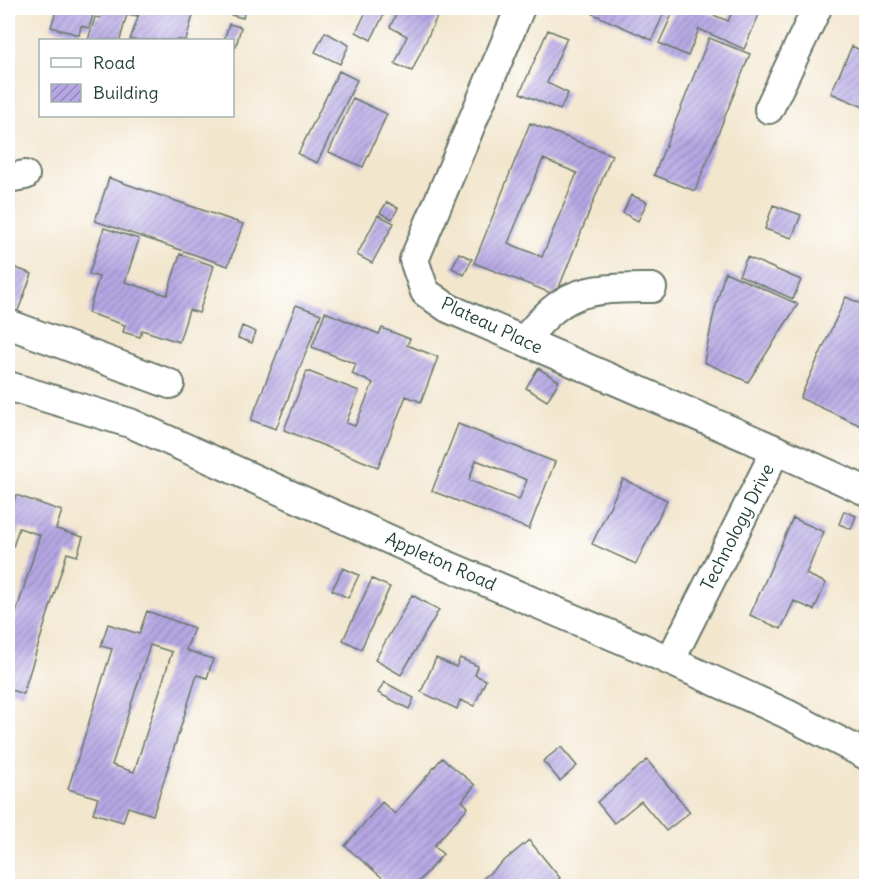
<svg xmlns="http://www.w3.org/2000/svg" width="874" height="894" font-family="Delius,sans-serif">
<style>
.building{fill:url(#building-hatch);fill-rule:evenodd}
.lines{fill:none;stroke-linecap:round;stroke-linejoin:round}
.minor-casing{stroke:#69786a;stroke-width:32}
.minor{stroke:#fff;stroke-width:28}
.labels{text-anchor:middle;dominant-baseline:central;stroke-width:4.5;stroke-linejoin:round;paint-order:stroke}
.street-label{font-size:18px;fill:#1f3d34;stroke:#fff}
</style>
<defs>
<pattern id="building-hatch" width="6" height="6" patternUnits="userSpaceOnUse" patternTransform="scale(1.5)"><rect width="6" height="6" fill="#b6a7e4"/><path d="M-1 1l2-2M0 6l6-6M5 7l2-2" fill="none" stroke="#9389ba"/></pattern>
</defs>
<rect width="100%" height="100%" fill="#fff"/>
<filter id="ink" filterUnits="userSpaceOnUse"><feTurbulence type="fractalNoise" baseFrequency=".0167" numOctaves="2"/><feDisplacementMap in="SourceGraphic" scale="12" xChannelSelector="R" yChannelSelector="G"/><feConvolveMatrix kernelMatrix="1 2 1 2 8 2 1 2 1" color-interpolation-filters="sRGB"/></filter>
<filter id="wash" filterUnits="userSpaceOnUse"><feTurbulence type="fractalNoise" baseFrequency=".008" numOctaves="4" result="noise"/><feDisplacementMap in="SourceGraphic" scale="24" xChannelSelector="R" yChannelSelector="G"/><feGaussianBlur stdDeviation="1.35" result="paint"/><feColorMatrix in="noise" values="0 0 0 0 0 0 0 0 0 0 0 0 0 0 0 0 0 1.4 0 .05"/><feComposite in="paint" operator="in"/></filter>
<g filter="url(#wash)">
<rect width="100%" height="100%" fill="#f2e6cd"/>
<g id="blocks">
<path class="building" d="M 57,8 L 95,8 L 89,28 L 81,26 L 79,35 L 51,27 Z
M 103,8 L 140,8 L 137,16 L 127,14 L 120,40 L 88,40 L 95,17 L 100,18 Z
M 141,8 L 195,8 L 186,40 L 130,40 Z
M 233,8 L 245,8 L 243,18 L 231,15 Z
M 368,8 L 387,8 L 371,40 L 356,32 Z
M 399,8 L 441,8 L 412,71 L 395,64 L 407,36 L 390,27 Z
M 596,8 L 666,8 L 652,40 L 593,14 Z
M 675,8 L 697,8 L 728,21 L 734,8 L 762,8 L 744,49 L 699,29 L 688,56 L 659,43 Z
M 229,24 L 241,27 L 236,46 L 232,45 L 232,40 L 224,40 Z
M 548,30 L 567,38 L 547,83 L 568,93 L 560,110 L 520,93 Z
M 325,32 L 349,45 L 340,64 L 315,52 Z
M 709,38 L 750,54 L 695,191 L 654,175 Z
M 852,46 L 866,53 L 866,108 L 831,93 Z
M 339,71 L 357,80 L 317,163 L 298,154 Z
M 353,98 L 387,114 L 363,167 L 329,152 Z
M 530,123 L 612,155 L 556,295 L 474,263 ZM 543,159 L 577,173 L 542,257 L 508,243 Z
M 109,178 L 243,224 L 228,266 L 95,221 Z
M 631,195 L 647,202 L 638,221 L 623,213 Z
M 387,202 L 398,208 L 392,219 L 380,213 Z
M 773,205 L 801,215 L 792,238 L 765,229 Z
M 378,215 L 394,223 L 372,263 L 357,255 Z
M 104,228 L 139,239 L 125,282 L 167,295 L 180,254 L 214,266 L 199,313 L 189,310 L 179,342 L 142,330 L 140,337 L 123,332 L 125,325 L 88,313 L 99,277 L 89,274 Z
M 459,253 L 472,259 L 464,275 L 452,268 Z
M 747,257 L 801,280 L 793,299 L 739,275 Z
M 8,265 L 32,274 L 16,316 L 8,312 Z
M 725,272 L 798,304 L 748,382 L 704,362 L 713,317 Z
M 846,297 L 866,306 L 866,428 L 800,398 Z
M 296,305 L 321,314 L 276,429 L 251,420 Z
M 325,312 L 379,334 L 382,328 L 410,339 L 407,345 L 438,357 L 421,402 L 406,396 L 378,467 L 284,430 L 307,371 L 359,391 L 346,423 L 355,426 L 373,383 L 352,374 L 356,364 L 312,347 Z
M 242,326 L 256,332 L 252,343 L 238,338 Z
M 538,368 L 559,381 L 547,401 L 526,388 Z
M 458,424 L 555,462 L 529,529 L 432,491 ZM 476,460 L 527,480 L 519,500 L 469,480 Z
M 623,479 L 667,500 L 636,564 L 592,544 Z
M 16,495 L 62,511 L 56,529 L 83,537 L 77,556 L 67,553 L 23,694 L 8,689 L 8,639 L 40,535 L 19,528 L 8,562 L 8,512 L 10,513 Z
M 844,511 L 856,516 L 851,529 L 839,524 Z
M 793,518 L 824,532 L 806,574 L 826,583 L 814,610 L 794,601 L 781,629 L 750,615 Z
M 343,568 L 359,575 L 348,598 L 332,590 Z
M 372,579 L 390,587 L 361,649 L 343,640 Z
M 412,595 L 439,610 L 401,675 L 375,660 Z
M 147,611 L 194,628 L 186,650 L 213,659 L 207,678 L 197,675 L 153,815 L 128,807 L 123,822 L 93,813 L 98,798 L 68,789 L 112,649 L 101,646 L 108,624 L 139,634 ZM 150,645 L 172,652 L 134,772 L 112,765 Z
M 436,658 L 456,667 L 460,658 L 478,666 L 475,675 L 486,680 L 474,706 L 460,700 L 457,709 L 421,692 Z
M 384,682 L 414,698 L 409,709 L 378,693 Z
M 561,747 L 577,766 L 560,781 L 543,761 Z
M 442,758 L 475,785 L 462,801 L 468,807 L 434,846 L 443,854 L 415,886 L 392,886 L 345,846 L 382,802 L 395,814 Z
M 647,760 L 690,812 L 666,831 L 641,801 L 614,823 L 597,802 Z
M 529,840 L 560,878 L 550,886 L 474,886 Z"/>
</g>
</g>
<g filter="url(#ink)">
<use href="#blocks" fill-opacity="0" stroke="#69786a" stroke-width="1.5"/>
<g class="lines">
<defs>
<path id="minor" d="M 520,8 L 414,260 L 425,292 L 448,308 L 776,450
M 769,109 L 817,8
M 8,178 L 25,175
M 8,324 L 170,384
M 524,341 C 566,287 587,289 652,288
M 8,386 L 130,423 L 444,564 L 642,648 L 787,714 L 866,755
M 670,661 L 776,450 L 866,491"/>
</defs>
<use href="#minor" class="minor-casing"/>
<use href="#minor" class="minor"/>
</g>
</g>
<g class="labels">
<g class="street-label">
<text transform="translate(492 325) rotate(25)">Plateau Place</text>
<text transform="translate(737 527) rotate(-63)">Technology Drive</text>
<text transform="translate(441 561) rotate(24)">Appleton Road</text>
</g>
</g>
<rect width="874" height="894" fill="none" stroke="#fff" stroke-width="30"/>
<rect x="39" y="39" width="195" height="78" fill="#ffffff" stroke="#a5b1ae" stroke-width="1.5"/>
<rect x="51" y="58" width="30" height="9" fill="#ffffff" stroke="#a5b1ae" stroke-width="1.5"/>
<text x="93" y="69" font-size="18" fill="#1f3d34">Road</text>
<rect x="51" y="84" width="30" height="18" fill="url(#building-hatch)" stroke="#a5b1ae" stroke-width="1.5"/>
<text x="93" y="99" font-size="18" fill="#1f3d34">Building</text>
</svg>
